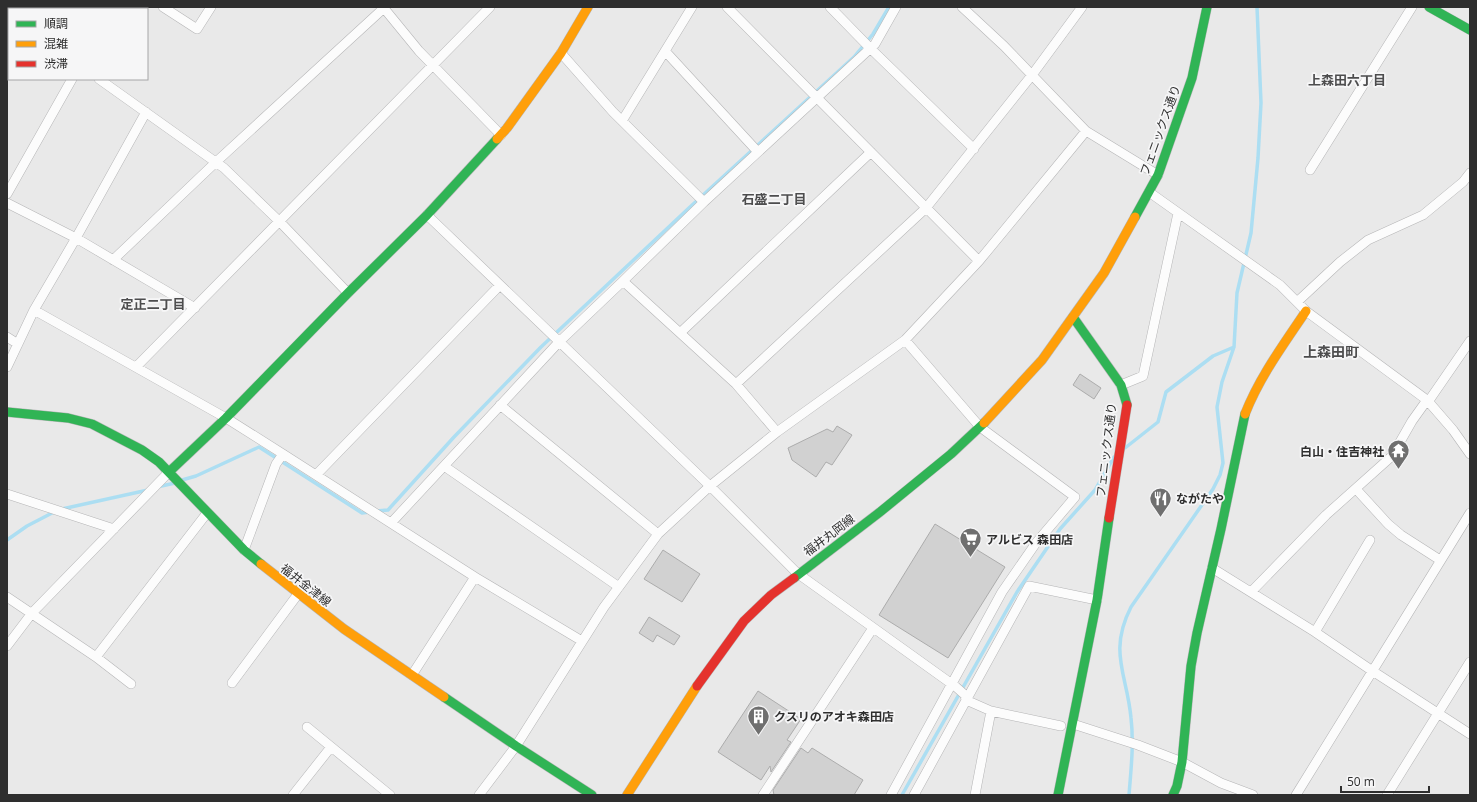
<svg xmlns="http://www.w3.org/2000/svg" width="1477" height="802" font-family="'Open Sans','Noto Sans JP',sans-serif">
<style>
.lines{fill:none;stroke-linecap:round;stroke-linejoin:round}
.stream{stroke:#acdef2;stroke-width:3.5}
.building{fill:#d1d1d1;stroke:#acacac}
.street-casing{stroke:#b5b5b6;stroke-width:10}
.fast-casing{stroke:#b5b5b6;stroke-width:10}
.slow-casing{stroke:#b5b5b6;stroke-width:10}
.jam-casing{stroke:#b5b5b6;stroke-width:10}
.street{stroke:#fcfcfc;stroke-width:9}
.fast{stroke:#30b455;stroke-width:9}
.slow{stroke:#ff9f0a;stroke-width:9}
.jam{stroke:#e5322d;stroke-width:9}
.labels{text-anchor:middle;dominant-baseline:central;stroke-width:3.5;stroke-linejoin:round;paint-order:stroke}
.street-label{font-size:12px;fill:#2e2e2e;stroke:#f6f6f7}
.poi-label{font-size:12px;font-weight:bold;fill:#2e2e2e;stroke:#f6f6f7;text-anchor:start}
.neighbourhood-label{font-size:13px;font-weight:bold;fill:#4d4d4e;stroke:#f6f6f7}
.quarter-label{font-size:14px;font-weight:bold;fill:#4d4d4e;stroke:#f6f6f7}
</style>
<rect width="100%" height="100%" fill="#e9e9e9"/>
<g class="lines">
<path class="stream" d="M 51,9 L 52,7
M 7,28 L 9,28
M 1125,448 L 1158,422 L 1166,392 L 1213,356 L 1234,347
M 182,480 L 196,476 L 259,447 L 362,513 L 370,512
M 157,487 L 175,483
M 62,509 L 148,490
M 376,511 L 388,510 L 454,437 L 541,347 L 690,207 L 854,57 L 873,34 L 889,7
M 7,540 L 27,526 L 54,512
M 902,795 L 1017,592 L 1060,529 L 1095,490 L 1114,457
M 1129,795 C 1131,769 1134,744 1131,718 C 1127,674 1108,652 1131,607 L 1213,489 L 1220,475 L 1223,463 L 1217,407 L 1222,382 L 1234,347 L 1237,293 L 1251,233 L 1258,158 L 1261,103 L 1257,7"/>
</g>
<path class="building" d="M 1080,374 L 1101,388 L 1094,399 L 1073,385 Z
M 837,426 L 852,435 L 832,465 L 826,462 L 816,477 L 792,460 L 788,448 L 827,429 L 833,432 Z
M 935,524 L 1005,567 L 948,658 L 879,615 Z
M 663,550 L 700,574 L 682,602 L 644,579 Z
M 649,617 L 680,636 L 674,645 L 657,635 L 653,642 L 639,633 Z
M 758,691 L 801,719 L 787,740 L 791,742 L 771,772 L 770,766 L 761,780 L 718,752 Z
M 801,748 L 808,753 L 812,748 L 863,780 L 854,795 L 774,795 L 773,790 Z"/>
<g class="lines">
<defs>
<path id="street" d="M 163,7 L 197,29 L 211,7
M 383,7 L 419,51 L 501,135
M 727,7 L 979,261
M 830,7 L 870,48 L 974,149
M 962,7 L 1004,46 L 1086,131 L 1158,175
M 7,41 L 9,38
M 665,51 L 758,152
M 561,53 L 613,112 L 704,202
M 99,79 L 224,168 L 280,222 L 348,293
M 622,121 L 692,7
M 1310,170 L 1412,7
M 1149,192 L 1280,285 L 1306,311 L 1427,400 L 1453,430 L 1470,454
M 7,194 L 72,79
M 7,203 L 76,238 L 195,308
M 427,215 L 710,486 L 797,573 L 956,687 L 965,695 L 966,700 L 991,711
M 113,260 L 216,162 L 385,7
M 1297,302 L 1340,262 L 1368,240 L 1423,215 L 1463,182 L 1470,173
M 34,310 L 226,418 L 283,454 L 475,577 L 582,641
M 680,333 L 871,152
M 7,337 L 18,344
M 7,367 L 34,310 L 76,238 L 146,112
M 136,367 L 490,7
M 736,384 L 926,208 L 1032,75 L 1082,7
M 1121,385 L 1143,376 L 1178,213
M 1428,402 L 1470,341
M 500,405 L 658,534
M 777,432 L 736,384 L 623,281 L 704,202 L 875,44 L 896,7
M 444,466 L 619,587
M 316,475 L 500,285
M 1356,489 L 1388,524 L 1401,535 L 1440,560
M 7,494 L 114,529
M 391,523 L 559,342 L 623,281
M 244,550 L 276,464 L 283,454
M 1212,568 L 1315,632 L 1371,670 L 1470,734
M 1251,592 L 1326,515 L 1392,456 L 1412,421 L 1427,400
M 7,597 L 96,657 L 131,684
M 1315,632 L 1370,540
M 7,646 L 32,613 L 169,472
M 96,657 L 207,513
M 412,675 L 475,577
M 232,683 L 298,594
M 1073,724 L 1138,745 L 1182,762 L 1221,783 L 1253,795
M 307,727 L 390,795
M 293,795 L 331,747
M 479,795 L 516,746 L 604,607 L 658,534 L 710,486 L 777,432 L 905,340 L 979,261 L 1086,131
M 763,795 L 873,628
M 891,795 L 1002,592 L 1036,543 L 1075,497 L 980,427 L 905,340
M 914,795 L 1029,586 L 1097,600
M 975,795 L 991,711 L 1061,726
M 1296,795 L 1470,513
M 1387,795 L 1470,662"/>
<path id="fast" d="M 1429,7 L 1470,30
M 1135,217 L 1158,175 L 1192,78 L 1207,7
M 1073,317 L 1121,385 L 1127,405
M 7,412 L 68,418 L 92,424 L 142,450 L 159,462 L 244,550 L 261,564
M 169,472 L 226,418 L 348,293 L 427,215 L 497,139
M 794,578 L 880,512 L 951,454 L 984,423
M 444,697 L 516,746 L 592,795
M 1058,795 L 1097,600 L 1109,518
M 1173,795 L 1177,786 L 1182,762 L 1191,666 L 1197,633 L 1221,529 L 1245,414"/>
<path id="slow" d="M 497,139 L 507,128 L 561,53 L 588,7
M 1245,414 C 1260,376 1284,344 1306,311
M 984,423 L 1042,360 L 1104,273 L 1135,217
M 261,564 L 344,629 L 444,697
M 627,795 L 697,686"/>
<path id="jam" d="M 1109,518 L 1127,405
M 697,686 L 744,621 L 771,595 L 794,578"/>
</defs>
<use href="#street" class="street-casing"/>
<use href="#fast" class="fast-casing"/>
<use href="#slow" class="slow-casing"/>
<use href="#jam" class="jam-casing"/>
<use href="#street" class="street"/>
<use href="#fast" class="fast"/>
<use href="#slow" class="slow"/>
<use href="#jam" class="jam"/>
</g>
<defs>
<symbol id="temple-pin" viewBox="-11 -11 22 30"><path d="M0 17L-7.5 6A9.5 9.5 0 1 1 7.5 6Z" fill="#6f6f6f" stroke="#f6f6f7"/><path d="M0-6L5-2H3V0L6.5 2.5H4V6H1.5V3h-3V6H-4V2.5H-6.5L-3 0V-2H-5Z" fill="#fff"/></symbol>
<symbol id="restaurant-pin" viewBox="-11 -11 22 30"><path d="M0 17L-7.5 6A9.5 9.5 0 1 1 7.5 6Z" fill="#6f6f6f" stroke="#f6f6f7"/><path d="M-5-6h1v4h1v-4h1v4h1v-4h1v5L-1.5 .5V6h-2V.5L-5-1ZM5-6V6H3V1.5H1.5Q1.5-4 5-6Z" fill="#fff"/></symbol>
<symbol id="supermarket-pin" viewBox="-11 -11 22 30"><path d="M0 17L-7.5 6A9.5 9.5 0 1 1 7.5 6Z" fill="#6f6f6f" stroke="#f6f6f7"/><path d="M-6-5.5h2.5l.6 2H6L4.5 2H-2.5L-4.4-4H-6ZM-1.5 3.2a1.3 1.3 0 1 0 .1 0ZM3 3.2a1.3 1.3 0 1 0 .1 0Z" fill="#fff"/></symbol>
<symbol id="building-pin" viewBox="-11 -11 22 30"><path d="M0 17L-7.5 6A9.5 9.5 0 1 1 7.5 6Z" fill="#6f6f6f" stroke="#f6f6f7"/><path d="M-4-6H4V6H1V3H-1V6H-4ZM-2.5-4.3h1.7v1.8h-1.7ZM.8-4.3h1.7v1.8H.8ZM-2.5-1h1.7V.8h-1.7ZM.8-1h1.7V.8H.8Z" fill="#fff"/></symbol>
</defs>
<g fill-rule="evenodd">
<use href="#temple-pin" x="1386" y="438" width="25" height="34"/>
<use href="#restaurant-pin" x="1148" y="486" width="25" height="34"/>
<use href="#supermarket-pin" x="958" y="526" width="25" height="34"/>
<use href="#building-pin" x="746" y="704" width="25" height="34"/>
</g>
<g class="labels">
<g class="street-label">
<text transform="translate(1160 130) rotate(-70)">フェニックス通り</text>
<text transform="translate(1106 450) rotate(-83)">フェニックス通り</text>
<text transform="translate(829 535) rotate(-37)">福井丸岡線</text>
<text transform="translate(306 585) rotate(38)">福井金津線</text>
</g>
<g class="poi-label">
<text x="1384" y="451" text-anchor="end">白山・住吉神社</text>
<text x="1176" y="498">ながたや</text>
<text x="986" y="539">アルビス 森田店</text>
<text x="774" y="716">クスリのアオキ森田店</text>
</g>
<g class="neighbourhood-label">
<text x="1347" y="80">上森田六丁目</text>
<text x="774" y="199">石盛二丁目</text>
<text x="153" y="304">定正二丁目</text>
</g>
<g class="quarter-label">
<text x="1331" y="351">上森田町</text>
</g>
</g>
<rect width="1477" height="802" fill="none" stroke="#2e2e2e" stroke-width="16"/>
<rect x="8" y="8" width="140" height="72" fill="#f6f6f7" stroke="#a6a6a7"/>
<rect x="16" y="21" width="20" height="6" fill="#30b455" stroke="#a6a6a7"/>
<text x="44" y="28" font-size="12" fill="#2e2e2e">順調</text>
<rect x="16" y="41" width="20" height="6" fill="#ff9f0a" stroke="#a6a6a7"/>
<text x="44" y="48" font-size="12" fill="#2e2e2e">混雑</text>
<rect x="16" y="61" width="20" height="6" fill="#e5322d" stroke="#a6a6a7"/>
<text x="44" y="68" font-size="12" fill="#2e2e2e">渋滞</text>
<path d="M1341 786v6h88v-6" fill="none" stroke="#2e2e2e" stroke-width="2"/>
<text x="1347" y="786" font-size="12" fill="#2e2e2e" stroke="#f6f6f7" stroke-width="3" paint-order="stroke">50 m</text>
</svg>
